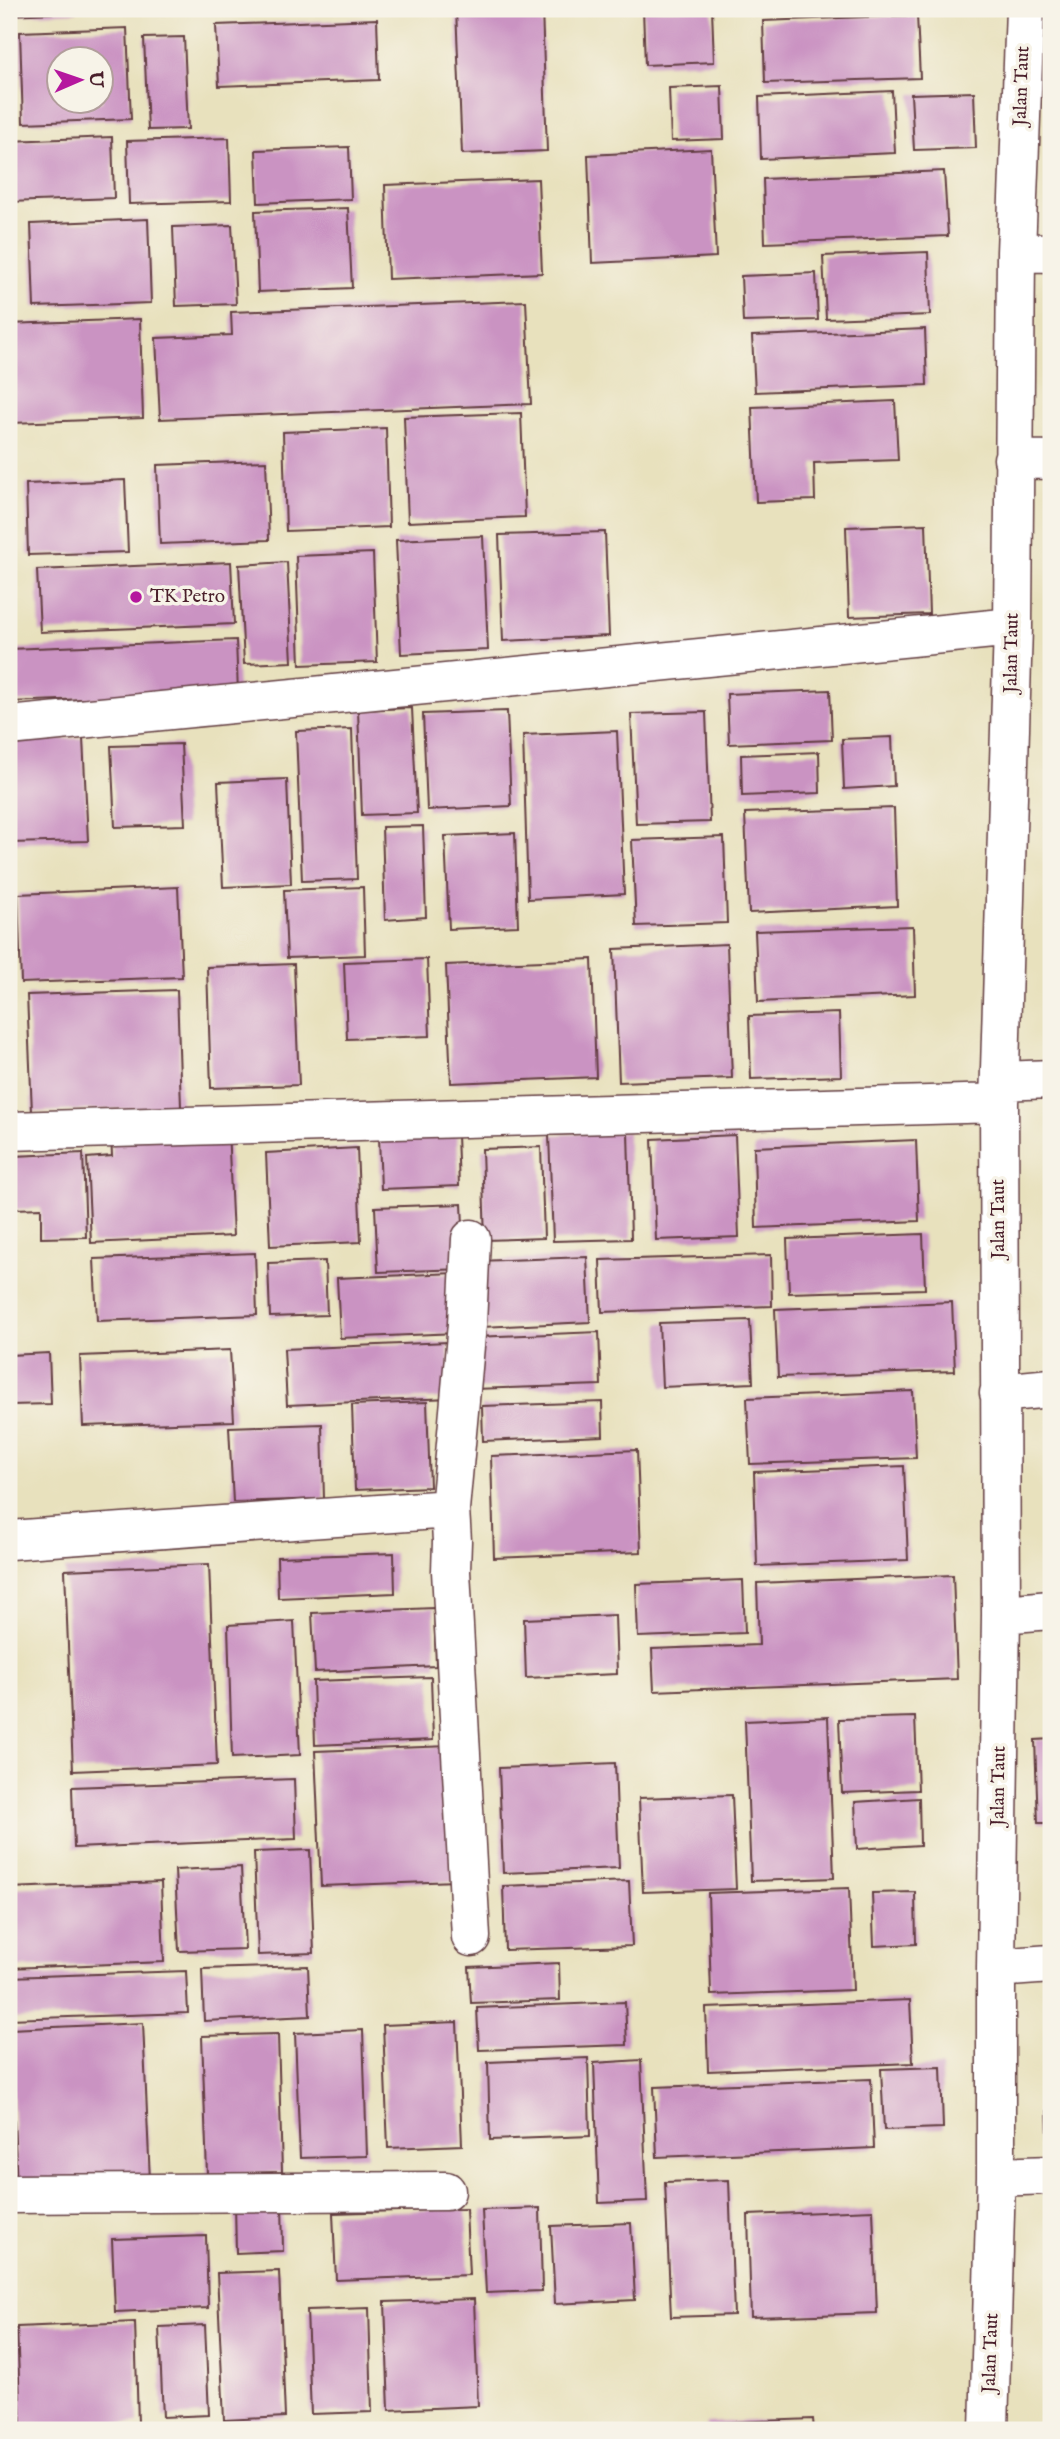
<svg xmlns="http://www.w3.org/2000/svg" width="1060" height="2439" font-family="'IM FELL English',serif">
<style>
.building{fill:#ca93c2;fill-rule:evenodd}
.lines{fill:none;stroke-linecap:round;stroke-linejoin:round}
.street-casing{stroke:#623c41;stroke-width:41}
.street{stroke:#fff;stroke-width:38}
.poi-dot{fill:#b5179e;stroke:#f7f3e8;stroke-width:2.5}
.labels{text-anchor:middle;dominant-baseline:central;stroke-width:7;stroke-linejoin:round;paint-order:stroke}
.street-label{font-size:19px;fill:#4a1f2b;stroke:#f7f3e8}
.poi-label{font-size:19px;fill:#4a1f2b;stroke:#f7f3e8;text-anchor:start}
</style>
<rect width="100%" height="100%" fill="#f7f3e8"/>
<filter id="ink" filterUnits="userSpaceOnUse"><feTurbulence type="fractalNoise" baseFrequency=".0143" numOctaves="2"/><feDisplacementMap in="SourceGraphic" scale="14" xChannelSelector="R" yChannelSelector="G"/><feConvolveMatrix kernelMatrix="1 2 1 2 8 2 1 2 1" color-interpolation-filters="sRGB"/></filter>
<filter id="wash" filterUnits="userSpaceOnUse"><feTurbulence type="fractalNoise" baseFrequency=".00686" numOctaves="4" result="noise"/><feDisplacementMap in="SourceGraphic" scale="28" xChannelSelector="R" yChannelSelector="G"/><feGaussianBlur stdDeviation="1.57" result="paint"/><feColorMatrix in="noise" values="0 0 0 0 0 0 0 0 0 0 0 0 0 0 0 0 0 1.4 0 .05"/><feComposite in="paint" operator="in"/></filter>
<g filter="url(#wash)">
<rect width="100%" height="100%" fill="#e8e1bd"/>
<g id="blocks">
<path class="building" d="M 9,9 L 77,9 L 77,12 L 9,15 Z
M 212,9 L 302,9 L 302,11 L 213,14 Z
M 456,9 L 542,9 L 547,151 L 462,154 Z
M 643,9 L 712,9 L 714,62 L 645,65 Z
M 917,15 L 920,78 L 765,83 L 763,21 Z
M 377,19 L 379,80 L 219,86 L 216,25 Z
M 127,28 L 131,119 L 23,123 L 20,32 ZM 60,60 L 102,60 L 102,102 L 60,102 Z
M 184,37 L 188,129 L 148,130 L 144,38 Z
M 722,86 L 724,139 L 671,141 L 669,88 Z
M 892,91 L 895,153 L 761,159 L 759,97 Z
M 974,92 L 976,148 L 914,150 L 911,94 Z
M 112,137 L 114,198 L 9,202 L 9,141 Z
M 229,138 L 231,201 L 129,204 L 127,141 Z
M 349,147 L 351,199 L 258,203 L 256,150 Z
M 711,149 L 716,257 L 592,263 L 588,155 Z
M 944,171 L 948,236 L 765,243 L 763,179 Z
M 538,179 L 542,273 L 388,279 L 385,185 Z
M 348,208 L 352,288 L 258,292 L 255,211 Z
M 148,219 L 151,303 L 34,307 L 31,224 Z
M 232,225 L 236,304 L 176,306 L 173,227 Z
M 928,252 L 930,315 L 826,319 L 823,256 Z
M 816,273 L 818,320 L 743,322 L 741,276 Z
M 526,301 L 531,404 L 160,419 L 156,338 L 232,335 L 231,312 Z
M 140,319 L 143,418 L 11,423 L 9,324 Z
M 925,329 L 927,385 L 755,392 L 752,336 Z
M 895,401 L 898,460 L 814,463 L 815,500 L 756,502 L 752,407 Z
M 521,413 L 525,517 L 408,522 L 404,417 Z
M 386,428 L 389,527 L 286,531 L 283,432 Z
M 266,461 L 269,540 L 160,544 L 157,465 Z
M 125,480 L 128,552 L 28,555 L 26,484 Z
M 926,524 L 929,614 L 849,617 L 846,527 Z
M 605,532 L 609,636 L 503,641 L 499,535 Z
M 483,536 L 488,650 L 401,654 L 396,540 Z
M 373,553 L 377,662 L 300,665 L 296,556 Z
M 231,562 L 234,624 L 40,632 L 37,570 Z
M 287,562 L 292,662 L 244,664 L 239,565 Z
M 236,640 L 238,693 L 9,702 L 9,649 Z
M 830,690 L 832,740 L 729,744 L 727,694 Z
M 412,708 L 417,813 L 362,815 L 358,710 Z
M 507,711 L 511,806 L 427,810 L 423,714 Z
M 706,712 L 710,822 L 636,824 L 631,714 Z
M 352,729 L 357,879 L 302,881 L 296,731 Z
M 617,731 L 624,894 L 528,899 L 523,735 Z
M 892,737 L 894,786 L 844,789 L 842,739 Z
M 83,738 L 88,841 L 9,843 L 9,742 Z
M 181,744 L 185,825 L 115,827 L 111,746 Z
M 819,752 L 820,793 L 742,796 L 741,755 Z
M 287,779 L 291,884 L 223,887 L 218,782 Z
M 894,808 L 897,906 L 749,913 L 745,813 Z
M 423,826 L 426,917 L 385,920 L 382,827 Z
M 515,833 L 518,926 L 449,929 L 445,836 Z
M 724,837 L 727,923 L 636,926 L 632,840 Z
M 178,887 L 182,977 L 21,983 L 18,894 Z
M 363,887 L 365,955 L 287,958 L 284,890 Z
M 913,926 L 915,995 L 758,1002 L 755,931 Z
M 727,944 L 732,1078 L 619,1082 L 614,949 Z
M 427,959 L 430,1036 L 347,1039 L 344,962 Z
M 592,959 L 596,1077 L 451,1083 L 446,965 Z
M 294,964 L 299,1085 L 211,1088 L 207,967 Z
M 177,990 L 181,1107 L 32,1112 L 27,995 Z
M 839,1013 L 841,1076 L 751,1079 L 749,1016 Z
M 228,1129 L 233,1236 L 91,1243 L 87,1158 L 112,1156 L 111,1135 Z
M 628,1132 L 631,1239 L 553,1241 L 549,1135 Z
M 457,1135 L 459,1186 L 381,1189 L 379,1137 Z
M 735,1135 L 739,1237 L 656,1240 L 652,1139 Z
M 916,1140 L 919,1221 L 756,1228 L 754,1147 Z
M 541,1147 L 544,1238 L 485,1240 L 482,1149 Z
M 357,1148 L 361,1242 L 270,1246 L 266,1153 Z
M 83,1153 L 86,1237 L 41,1238 L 41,1208 L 15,1209 L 14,1156 Z
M 462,1204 L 465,1269 L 378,1272 L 375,1207 Z
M 923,1234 L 925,1289 L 789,1293 L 787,1239 Z
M 255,1253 L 257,1315 L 97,1321 L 94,1259 Z
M 771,1255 L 772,1306 L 602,1312 L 600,1260 Z
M 587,1257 L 590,1322 L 482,1327 L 478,1261 Z
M 325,1261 L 327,1315 L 270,1317 L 268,1263 Z
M 455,1273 L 457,1333 L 340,1338 L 337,1278 Z
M 952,1302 L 955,1371 L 778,1377 L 775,1309 Z
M 750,1320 L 753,1383 L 662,1387 L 659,1323 Z
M 599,1332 L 601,1385 L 474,1389 L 473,1337 Z
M 448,1342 L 450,1398 L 287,1405 L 284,1349 Z
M 230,1350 L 234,1421 L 83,1426 L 80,1356 Z
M 49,1353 L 51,1404 L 9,1405 L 9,1355 Z
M 913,1391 L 916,1458 L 750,1464 L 747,1398 Z
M 427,1402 L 430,1487 L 355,1490 L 352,1405 Z
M 602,1402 L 603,1436 L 483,1441 L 482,1406 Z
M 322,1424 L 324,1499 L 233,1502 L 229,1427 Z
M 637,1450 L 641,1552 L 494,1558 L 491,1456 Z
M 904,1466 L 908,1560 L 757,1566 L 754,1472 Z
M 394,1553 L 395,1593 L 278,1598 L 277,1557 Z
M 209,1564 L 217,1765 L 73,1771 L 65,1570 Z
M 953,1575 L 957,1679 L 654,1691 L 652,1649 L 759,1645 L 757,1583 Z
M 743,1580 L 745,1633 L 638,1637 L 636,1584 Z
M 434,1608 L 436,1666 L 315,1672 L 312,1613 Z
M 615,1615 L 617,1674 L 526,1678 L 524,1619 Z
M 294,1621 L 300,1755 L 232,1758 L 228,1625 Z
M 431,1677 L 433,1740 L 315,1745 L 313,1681 Z
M 828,1717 L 834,1878 L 751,1881 L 745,1721 Z
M 915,1717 L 918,1790 L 842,1793 L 839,1719 Z
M 1051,1739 L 1051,1823 L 1038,1823 L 1035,1740 Z
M 450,1746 L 456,1881 L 321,1886 L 315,1751 Z
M 615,1763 L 619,1868 L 503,1873 L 499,1768 Z
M 294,1779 L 296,1839 L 74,1848 L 72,1787 Z
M 732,1795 L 736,1889 L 643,1892 L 639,1798 Z
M 919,1798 L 920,1845 L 857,1849 L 855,1802 Z
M 310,1850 L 314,1953 L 258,1955 L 254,1852 Z
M 241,1867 L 245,1949 L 179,1951 L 175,1870 Z
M 629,1881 L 632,1946 L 505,1950 L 503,1886 Z
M 161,1882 L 164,1962 L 9,1968 L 9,1888 Z
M 849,1888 L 853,1990 L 711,1995 L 708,1893 Z
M 915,1892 L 916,1944 L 874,1946 L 872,1893 Z
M 559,1963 L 560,2000 L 471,2003 L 469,1967 Z
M 308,1966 L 310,2016 L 204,2021 L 202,1969 Z
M 186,1971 L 188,2013 L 9,2019 L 9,1977 Z
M 910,2000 L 913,2063 L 708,2071 L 706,2008 Z
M 625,2002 L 627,2045 L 479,2050 L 477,2008 Z
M 457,2022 L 462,2145 L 388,2148 L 383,2025 Z
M 143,2023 L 150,2181 L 17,2187 L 10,2029 Z
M 363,2030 L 367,2156 L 300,2158 L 295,2033 Z
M 278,2034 L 282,2172 L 207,2174 L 202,2036 Z
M 588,2058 L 590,2136 L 490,2140 L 488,2062 Z
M 641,2060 L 647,2201 L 599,2203 L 594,2063 Z
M 941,2067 L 943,2128 L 884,2130 L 881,2069 Z
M 871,2079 L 874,2148 L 657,2157 L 654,2087 Z
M 1047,2111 L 1051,2111 L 1051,2166 L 1049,2166 Z
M 729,2180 L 734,2315 L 671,2317 L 665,2182 Z
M 282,2201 L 283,2251 L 236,2253 L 235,2203 Z
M 540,2208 L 542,2291 L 486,2293 L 482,2210 Z
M 466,2209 L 469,2275 L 336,2280 L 333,2213 Z
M 873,2210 L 877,2313 L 751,2317 L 748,2215 Z
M 631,2223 L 635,2300 L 555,2304 L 551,2226 Z
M 206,2236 L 208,2308 L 115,2312 L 112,2239 Z
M 279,2271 L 285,2417 L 224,2420 L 217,2273 Z
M 474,2299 L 478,2406 L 389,2410 L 385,2302 Z
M 369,2308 L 372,2412 L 311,2414 L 307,2310 Z
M 135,2322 L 138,2423 L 21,2428 L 17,2327 Z
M 205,2325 L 209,2415 L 163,2417 L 159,2327 Z
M 813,2419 L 814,2430 L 707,2430 L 706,2423 Z"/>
</g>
</g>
<g filter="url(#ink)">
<use href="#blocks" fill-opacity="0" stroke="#623c41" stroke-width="2"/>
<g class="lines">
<defs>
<path id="street" d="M 1016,252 L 1051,253
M 1013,459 L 1051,460
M 9,726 L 1013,627
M 1001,1081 L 1051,1079
M 9,1131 L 999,1103
M 999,1393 L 1051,1388
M 450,1509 L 467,1324 L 471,1239
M 9,1540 L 450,1509 L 452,1541 L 451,1571 L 471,1937
M 1001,1614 L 1051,1610
M 996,1968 L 1051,1964
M 996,2177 L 1051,2175
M 9,2194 L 446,2191
M 989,2430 L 996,2177 L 996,1968 L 1001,1614 L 999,1103 L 1013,627 L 1016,252 L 1025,9"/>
</defs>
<use href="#street" class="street-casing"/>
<use href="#street" class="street"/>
</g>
</g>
<circle class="poi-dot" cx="136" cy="597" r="7"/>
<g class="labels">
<g class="street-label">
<text transform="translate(1022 86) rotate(-88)">Jalan Taut</text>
<text transform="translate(1012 653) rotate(-89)">Jalan Taut</text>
<text transform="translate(999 1219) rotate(-90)">Jalan Taut</text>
<text transform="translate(999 1786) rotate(-89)">Jalan Taut</text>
<text transform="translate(991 2353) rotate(-88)">Jalan Taut</text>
</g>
<g class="poi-label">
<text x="150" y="597">TK Petro</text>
</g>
</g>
<rect width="1060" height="2439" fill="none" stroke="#f7f3e8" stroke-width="35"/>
<g transform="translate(80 80) rotate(88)"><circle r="33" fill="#f7f3e8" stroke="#b29e9c" stroke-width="2"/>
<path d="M0-5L12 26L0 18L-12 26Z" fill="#b5179e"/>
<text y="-10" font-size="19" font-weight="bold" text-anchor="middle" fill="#4a1f2b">U</text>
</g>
</svg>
